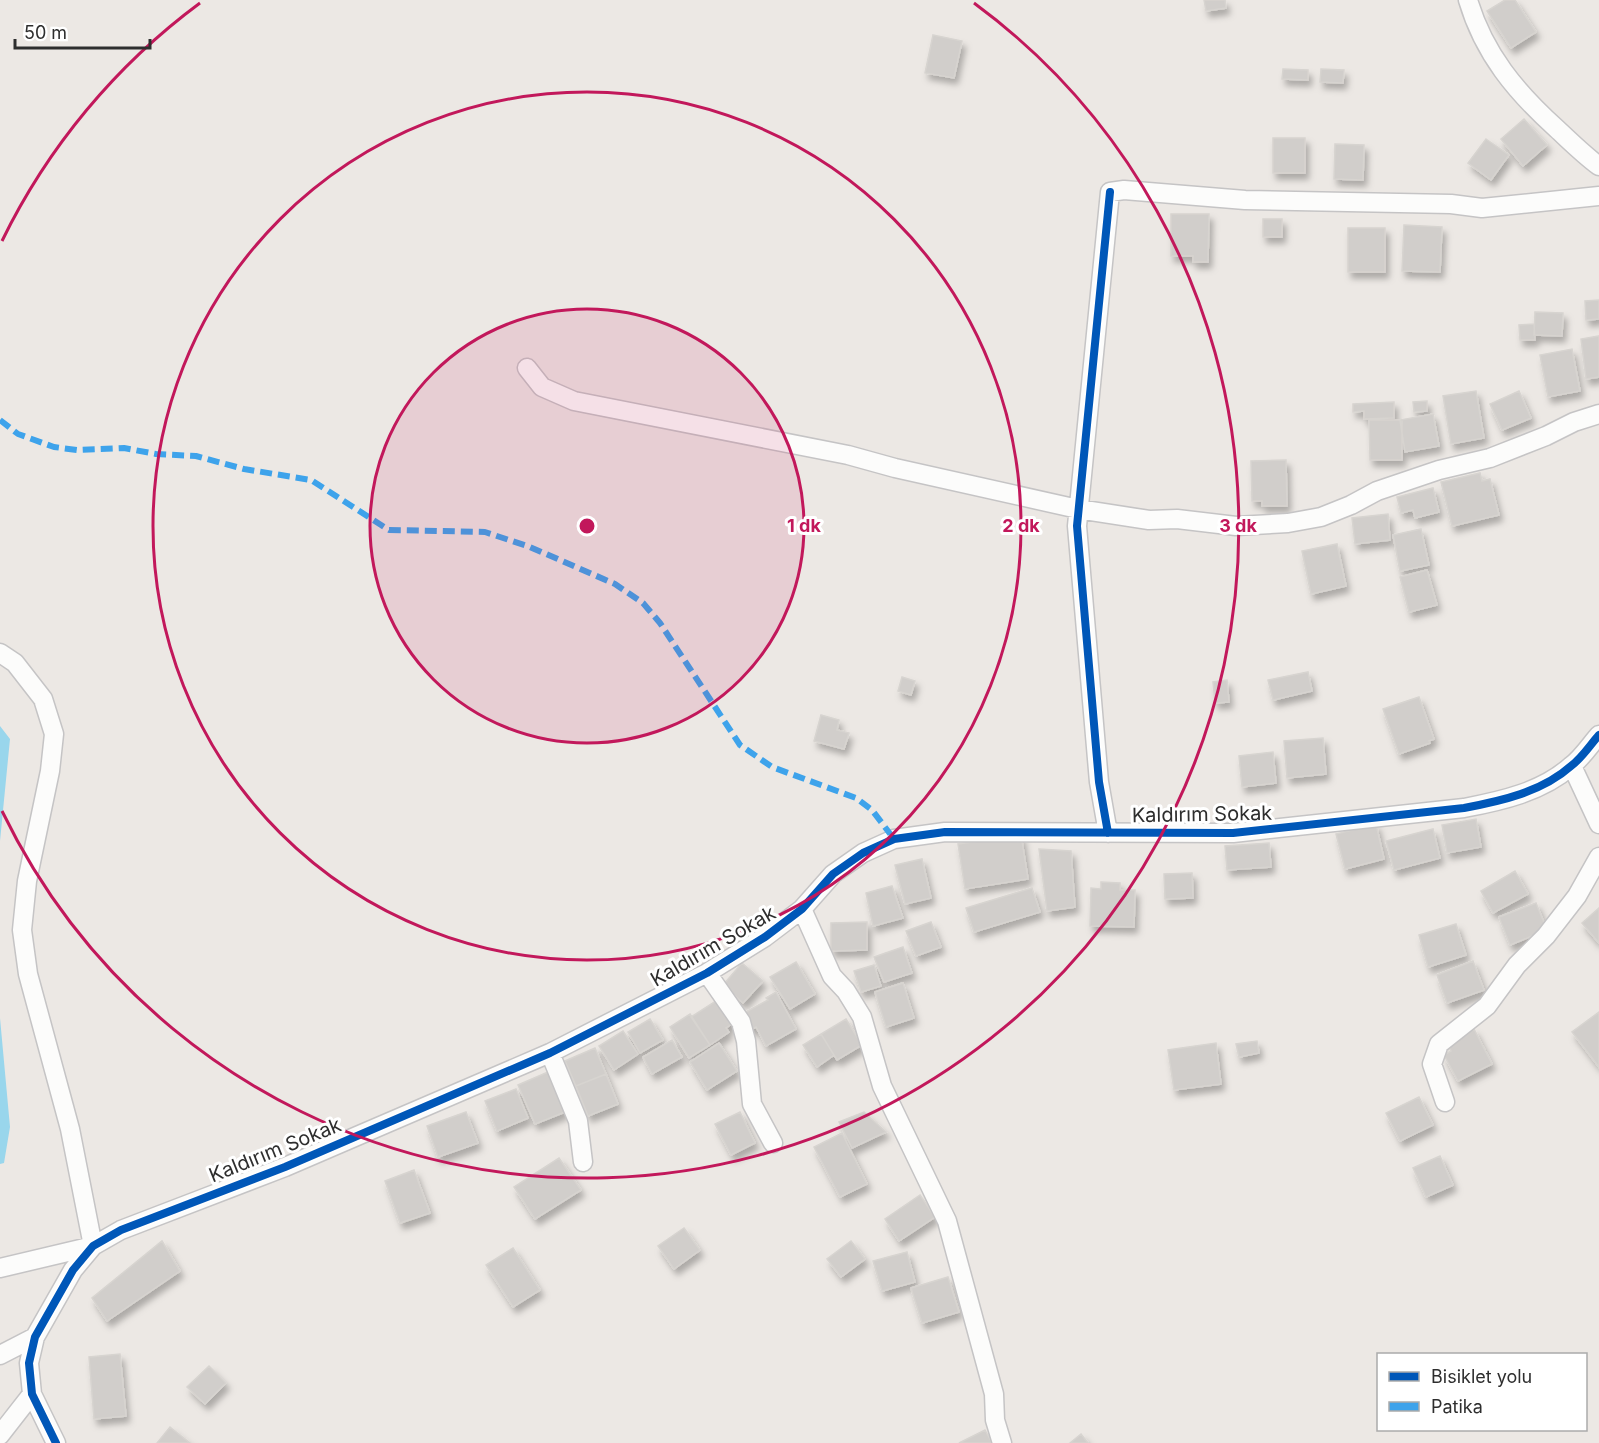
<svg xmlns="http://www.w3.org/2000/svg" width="1599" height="1443" font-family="Inter,sans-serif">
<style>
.water{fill:#99d6ec}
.building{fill:#d1cecb;stroke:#d7d4d0;stroke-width:1.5;filter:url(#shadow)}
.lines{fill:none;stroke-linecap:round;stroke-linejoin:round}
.minor-casing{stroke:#c5c4c5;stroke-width:21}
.minor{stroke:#fcfcfb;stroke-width:18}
.quiet{stroke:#3ea3eb;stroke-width:6;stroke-dasharray:12 6;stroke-linecap:butt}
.cycleway-casing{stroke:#fff;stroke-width:11}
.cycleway{stroke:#0057b8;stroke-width:8}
.ring{fill:none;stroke:#c2185b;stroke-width:3}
.labels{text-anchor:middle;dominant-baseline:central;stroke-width:6;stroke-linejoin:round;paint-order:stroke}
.street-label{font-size:20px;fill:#2e2e2e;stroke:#fff}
.centre{fill:#c2185b;stroke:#fff;stroke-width:3}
.ring-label{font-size:18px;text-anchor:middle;font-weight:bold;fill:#c2185b;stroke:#fff;stroke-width:6;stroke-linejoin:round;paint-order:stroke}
</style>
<defs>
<filter id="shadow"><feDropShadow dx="3.5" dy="6" stdDeviation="3" flood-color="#0004"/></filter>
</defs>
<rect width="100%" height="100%" fill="#ece8e4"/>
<path class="water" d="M 0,726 L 10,739 L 0,841 Z
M 0,1018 L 10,1127 L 4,1163 L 0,1164 Z"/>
<path class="building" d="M 1204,0 L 1225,0 L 1226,8 L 1206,11 Z
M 1505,0 L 1515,0 L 1536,32 L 1511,48 L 1487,11 Z
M 933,35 L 962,41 L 954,78 L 925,73 Z
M 1283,69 L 1308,70 L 1308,80 L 1282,79 Z
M 1321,69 L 1344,70 L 1343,83 L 1320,82 Z
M 1524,119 L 1547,145 L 1523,166 L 1501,139 Z
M 1273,138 L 1305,138 L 1305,173 L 1273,173 Z
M 1486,139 L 1509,155 L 1491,180 L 1468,163 Z
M 1335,144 L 1364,145 L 1363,180 L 1334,179 Z
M 1171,214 L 1209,214 L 1208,262 L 1193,262 L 1193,256 L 1171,256 Z
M 1263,219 L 1282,219 L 1282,237 L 1263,237 Z
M 1404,225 L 1442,227 L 1440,272 L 1402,271 Z
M 1348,228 L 1385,228 L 1385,272 L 1348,272 Z
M 1599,300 L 1599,319 L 1586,320 L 1585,301 Z
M 1535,312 L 1563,313 L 1562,336 L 1534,335 Z
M 1534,324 L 1535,340 L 1520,340 L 1519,325 Z
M 1599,336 L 1599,377 L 1586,379 L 1581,339 Z
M 1572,349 L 1580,391 L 1548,397 L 1540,355 Z
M 1476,391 L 1484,438 L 1451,444 L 1443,396 Z
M 1519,391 L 1531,418 L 1502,430 L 1490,404 Z
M 1427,401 L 1427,411 L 1414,412 L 1413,402 Z
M 1394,402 L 1394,418 L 1364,419 L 1364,411 L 1353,412 L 1353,404 Z
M 1433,414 L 1439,446 L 1405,452 L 1400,420 Z
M 1369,420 L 1402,420 L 1402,460 L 1370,460 Z
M 1286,460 L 1287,506 L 1262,506 L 1262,501 L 1252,501 L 1251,461 Z
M 1480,473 L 1482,481 L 1490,479 L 1499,515 L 1452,526 L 1441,482 Z
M 1433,488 L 1439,512 L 1415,518 L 1413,510 L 1401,513 L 1397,497 Z
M 1388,514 L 1390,540 L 1355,544 L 1352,518 Z
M 1421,529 L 1429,565 L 1400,571 L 1393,535 Z
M 1337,544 L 1346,586 L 1311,594 L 1302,551 Z
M 1427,570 L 1437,605 L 1409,612 L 1400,577 Z
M 1308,672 L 1312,691 L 1273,700 L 1268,680 Z
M 902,677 L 915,681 L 911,695 L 898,691 Z
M 1227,680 L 1229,702 L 1215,703 L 1213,682 Z
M 1419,697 L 1434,739 L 1429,741 L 1430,743 L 1399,754 L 1383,709 Z
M 821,715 L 839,720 L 837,730 L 849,733 L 844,749 L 814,741 Z
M 1323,738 L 1326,774 L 1287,778 L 1284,741 Z
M 1273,752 L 1276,783 L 1242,787 L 1239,756 Z
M 1476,819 L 1481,847 L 1447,853 L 1442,825 Z
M 1376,824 L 1384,859 L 1345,869 L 1336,834 Z
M 1433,829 L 1440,858 L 1394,870 L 1386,841 Z
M 1021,835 L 1028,879 L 965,889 L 958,844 Z
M 1269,843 L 1271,867 L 1227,870 L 1225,846 Z
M 1039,849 L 1071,851 L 1075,907 L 1047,911 Z
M 922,859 L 931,898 L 905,904 L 895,865 Z
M 1515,871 L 1528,894 L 1493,913 L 1481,891 Z
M 1192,873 L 1193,898 L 1165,899 L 1164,874 Z
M 1101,882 L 1120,883 L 1120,890 L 1135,890 L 1134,927 L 1090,926 L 1091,888 L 1101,889 Z
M 892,886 L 903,918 L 873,926 L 866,893 Z
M 1032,888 L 1040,912 L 974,932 L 966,908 Z
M 1536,903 L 1547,930 L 1510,945 L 1499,917 Z
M 1599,908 L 1599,943 L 1582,923 Z
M 867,922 L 867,950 L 831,951 L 831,923 Z
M 931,922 L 941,947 L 916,956 L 906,931 Z
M 1456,924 L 1466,955 L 1428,967 L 1419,935 Z
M 903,947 L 912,973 L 884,982 L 874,957 Z
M 1473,961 L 1484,990 L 1447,1003 L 1437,975 Z
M 796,962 L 815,994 L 790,1009 L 770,977 Z
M 742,963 L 763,981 L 743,1003 L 723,985 Z
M 874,965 L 881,986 L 861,992 L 854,971 Z
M 903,983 L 914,1018 L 886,1027 L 875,992 Z
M 776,992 L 796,1029 L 766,1046 L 756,1027 L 751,1030 L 742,1014 L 768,1000 L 766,998 Z
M 719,999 L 735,1022 L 726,1028 L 729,1032 L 710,1045 L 691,1017 Z
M 1599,1012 L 1599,1067 L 1572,1032 Z
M 690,1014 L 710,1045 L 689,1058 L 670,1027 Z
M 650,1019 L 663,1040 L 640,1053 L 628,1032 Z
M 846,1019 L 862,1045 L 837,1060 L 821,1034 Z
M 1474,1029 L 1492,1064 L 1458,1081 L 1444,1055 L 1451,1051 L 1447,1043 Z
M 623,1031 L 638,1054 L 614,1070 L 599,1046 Z
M 821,1034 L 834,1055 L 817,1067 L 803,1045 Z
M 672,1040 L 682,1057 L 652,1074 L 643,1057 Z
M 1257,1041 L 1259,1053 L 1239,1057 L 1236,1044 Z
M 719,1043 L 737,1071 L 707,1090 L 690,1062 Z
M 1216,1043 L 1221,1084 L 1174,1090 L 1168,1050 Z
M 595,1048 L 606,1074 L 576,1086 L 565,1061 Z
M 548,1072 L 565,1112 L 535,1124 L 518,1085 Z
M 606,1074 L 618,1104 L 588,1116 L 576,1086 Z
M 516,1089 L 528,1118 L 497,1131 L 485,1101 Z
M 1419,1097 L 1433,1125 L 1400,1141 L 1386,1113 Z
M 466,1112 L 478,1143 L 438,1157 L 427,1126 Z
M 740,1112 L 755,1143 L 731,1155 L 715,1124 Z
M 864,1112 L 886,1132 L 852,1148 L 839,1122 Z
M 842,1133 L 867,1184 L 840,1197 L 814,1147 Z
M 1440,1156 L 1453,1185 L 1426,1197 L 1413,1168 Z
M 559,1158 L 581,1190 L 535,1219 L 514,1187 Z
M 414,1170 L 430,1213 L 400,1223 L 385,1181 Z
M 920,1195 L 935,1217 L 899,1241 L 885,1219 Z
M 684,1228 L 700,1250 L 674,1269 L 658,1246 Z
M 162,1241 L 180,1271 L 107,1321 L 92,1298 Z
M 851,1241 L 865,1259 L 841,1277 L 827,1259 Z
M 513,1248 L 540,1290 L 513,1307 L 486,1265 Z
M 907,1252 L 915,1282 L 882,1291 L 873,1261 Z
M 948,1277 L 959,1312 L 922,1323 L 911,1288 Z
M 120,1354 L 126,1416 L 94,1419 L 89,1357 Z
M 209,1366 L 226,1383 L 205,1404 L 187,1387 Z
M 170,1427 L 190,1443 L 157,1443 Z
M 985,1430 L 992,1443 L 959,1443 Z
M 1081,1434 L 1088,1443 L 1070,1443 Z"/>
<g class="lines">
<defs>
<path id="minor" d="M 1468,0 C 1484,54 1516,92 1557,129 C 1571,142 1584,155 1599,166
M 527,368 L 542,387 L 574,401 L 848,455 L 895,468 L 1078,509 L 1149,520 L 1177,519 L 1236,526 L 1288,523 L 1321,517 L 1351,505 L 1377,491 L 1439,470 L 1490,458 L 1546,436 L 1574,422 L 1599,414
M 0,653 L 15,663 L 43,699 L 54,734 L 50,771 L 27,881 L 22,930 L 28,974 L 70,1129 L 93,1246 L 0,1268
M 1572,766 L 1599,824
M 1108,833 L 1099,782 L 1077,526 L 1110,192 L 1124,190 L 1245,200 L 1451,204 L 1482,208 L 1599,196
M 802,909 L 832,976 L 846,991 L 862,1017 L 882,1086 L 947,1221 L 994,1394 L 995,1420 L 1002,1443
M 707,973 L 741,1022 L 746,1041 L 752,1104 L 773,1143
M 550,1053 L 578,1121 L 583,1162
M 1445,1102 L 1432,1064 L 1439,1044 L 1487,1006 L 1517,965 L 1546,936 L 1577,896 L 1599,857
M 0,1355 L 35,1337
M 0,1435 L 32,1394
M 56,1443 L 32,1394 L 29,1363 L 35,1337 L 73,1270 L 93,1246 L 121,1230 L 285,1167 L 550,1053 L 707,973 L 765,937 L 802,909 L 833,874 L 863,853 L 894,839 L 945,832 L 1233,833 L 1464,808 C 1501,801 1542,792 1571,766 C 1582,758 1590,745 1599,735"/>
</defs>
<use href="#minor" class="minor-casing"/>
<use href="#minor" class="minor"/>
<path class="quiet" d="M 0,420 L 18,434 L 54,447 L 77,450 L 124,448 L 156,454 L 196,456 L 244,469 L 311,480 L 389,530 L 485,532 L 530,547 L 615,584 L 643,603 L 660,623 L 740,745 L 772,767 L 856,798 L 872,810 L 894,839"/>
<defs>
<path id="cycleway" d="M 1108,833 L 1099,782 L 1077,526 L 1110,192
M 56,1443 L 32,1394 L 29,1363 L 35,1337 L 73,1270 L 93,1246 L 121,1230 L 285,1167 L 550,1053 L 707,973 L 765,937 L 802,909 L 833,874 L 863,853 L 894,839 L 945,832 L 1233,833 L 1464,808 C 1501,801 1542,792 1571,766 C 1582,758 1590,745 1599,735"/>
</defs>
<use href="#cycleway" class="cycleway-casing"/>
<use href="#cycleway" class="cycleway"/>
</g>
<circle cx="587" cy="526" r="217" fill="#c2185b" fill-opacity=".12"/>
<g class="ring">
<circle cx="587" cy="526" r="217"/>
<circle cx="587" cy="526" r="434"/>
<path d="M2 241A651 651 0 0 1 200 3M974 3A651 651 0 1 1 2 811"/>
</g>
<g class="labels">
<g class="street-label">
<text transform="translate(1202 814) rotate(-1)">Kaldırım Sokak</text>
<text transform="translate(713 946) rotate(-30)">Kaldırım Sokak</text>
<text transform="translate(275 1150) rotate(-22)">Kaldırım Sokak</text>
</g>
</g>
<circle cx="587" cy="526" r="9" class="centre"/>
<g class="ring-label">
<text x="804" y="532">1 dk</text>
<text x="1021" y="532">2 dk</text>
<text x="1238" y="532">3 dk</text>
</g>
<rect x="1377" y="1353" width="210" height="78" fill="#ffffff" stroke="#ababab" stroke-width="1.5"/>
<rect x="1389" y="1372" width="30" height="9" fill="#0057b8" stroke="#ababab" stroke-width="1.5"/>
<text x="1431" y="1383" font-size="18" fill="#2e2e2e">Bisiklet yolu</text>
<rect x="1389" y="1402" width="30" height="9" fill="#3ea3eb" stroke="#ababab" stroke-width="1.5"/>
<text x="1431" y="1413" font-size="18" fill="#2e2e2e">Patika</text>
<path d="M15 39v9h135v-9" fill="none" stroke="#2e2e2e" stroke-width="3"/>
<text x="24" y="39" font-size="18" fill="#2e2e2e" stroke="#ffffff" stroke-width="4.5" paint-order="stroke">50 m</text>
</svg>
